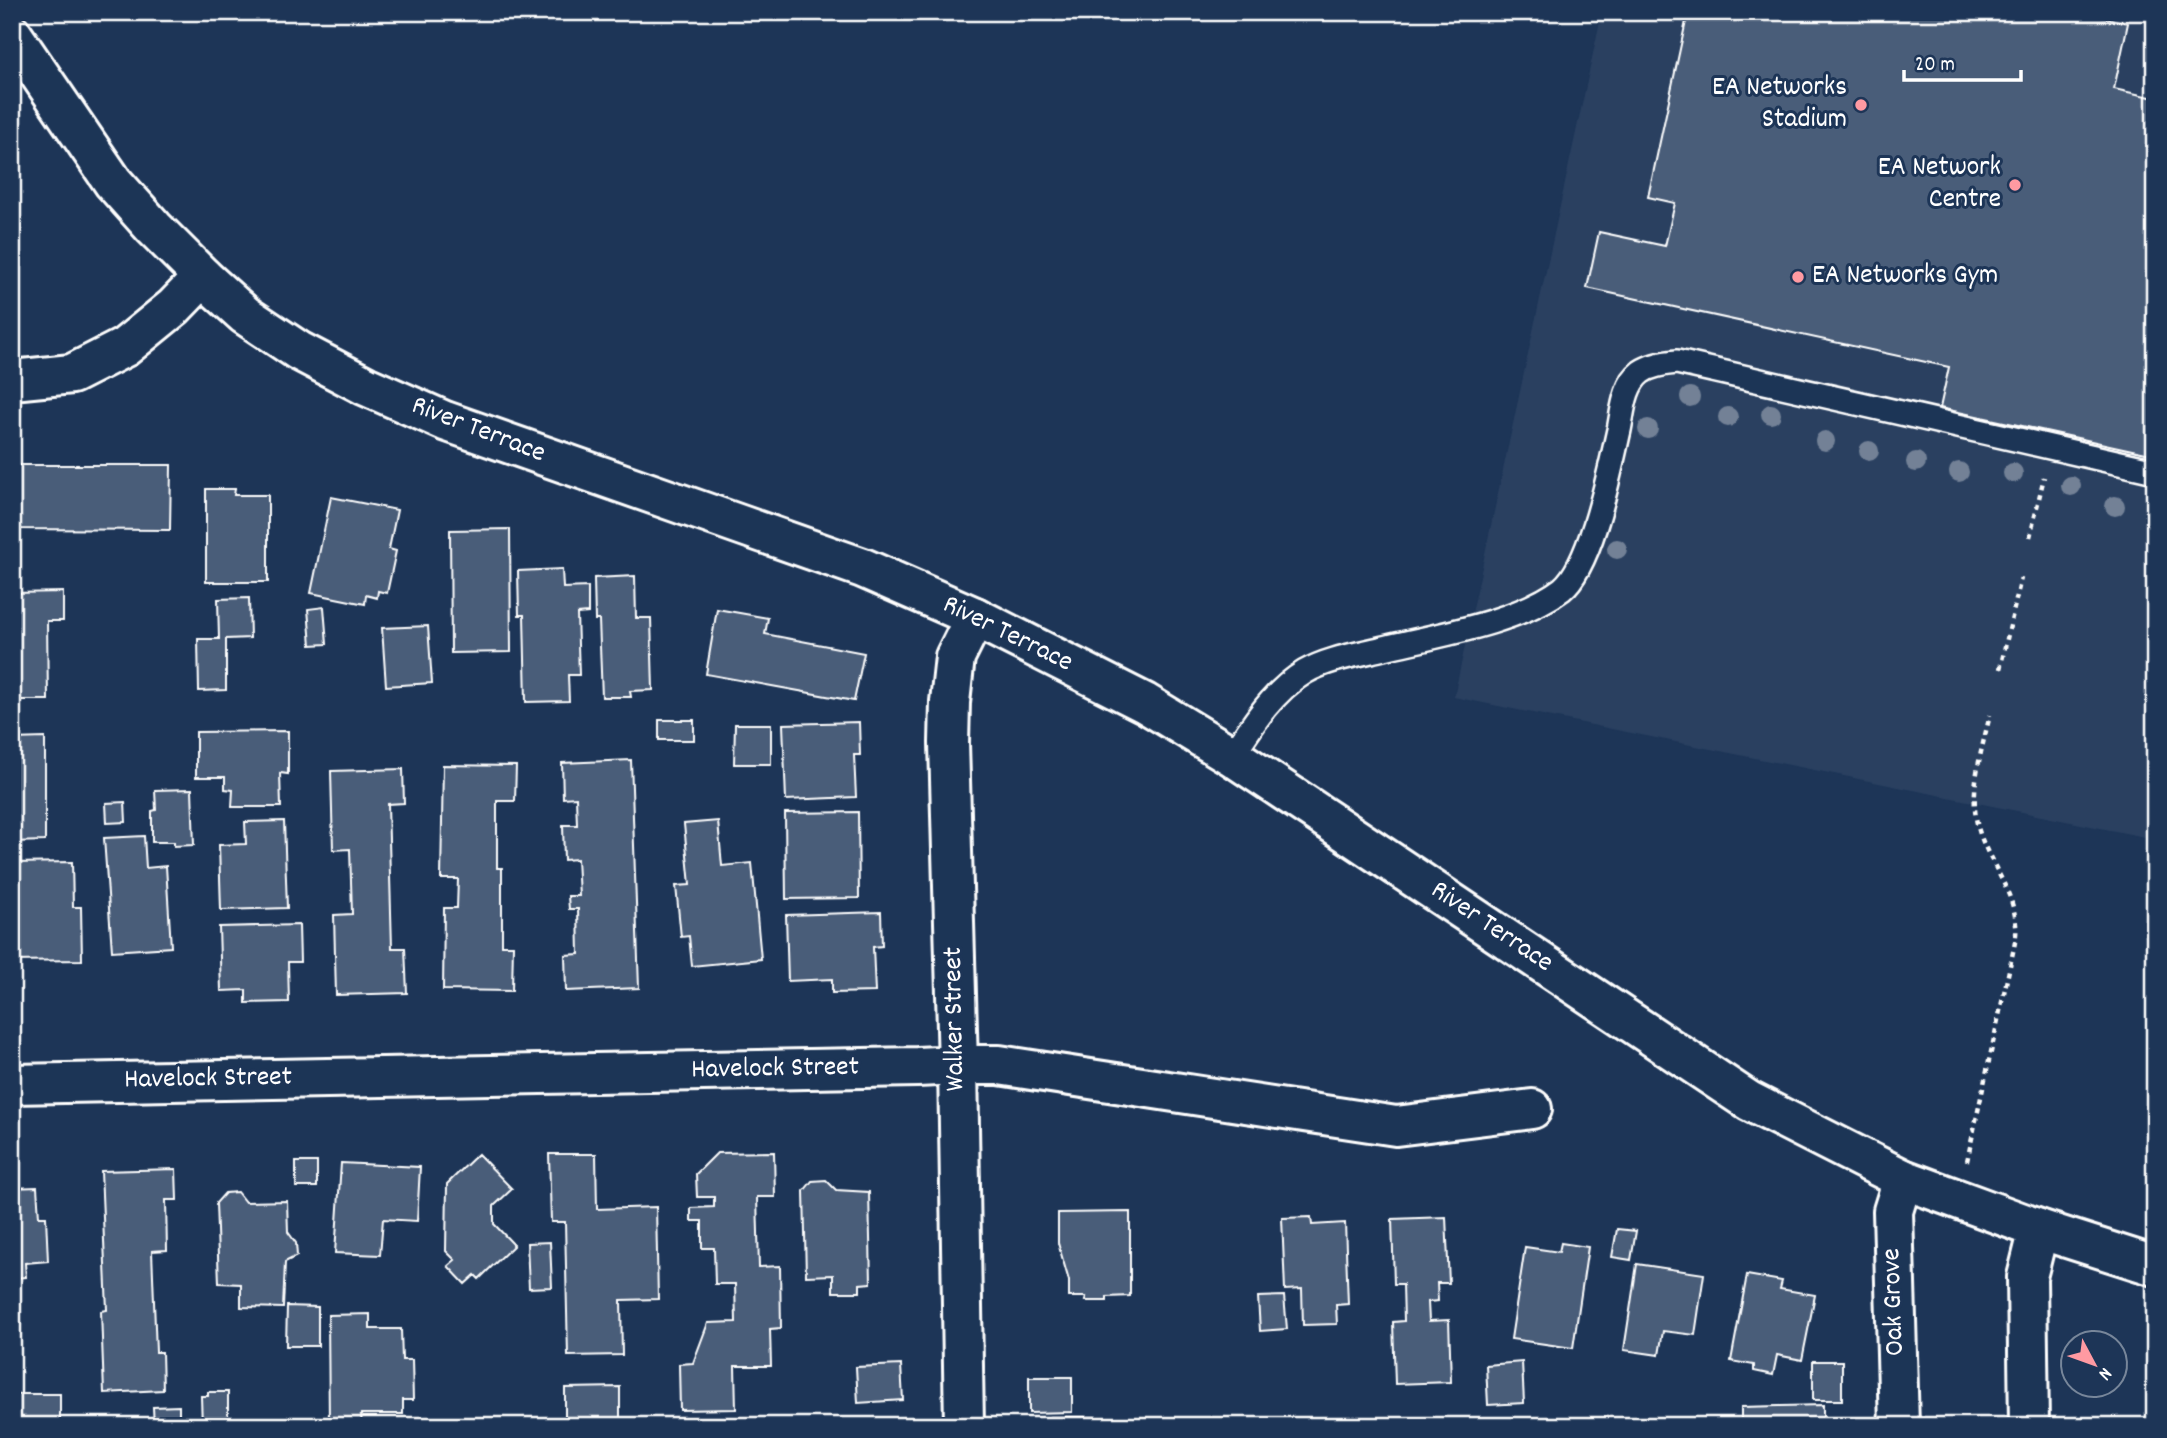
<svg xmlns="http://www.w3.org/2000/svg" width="2167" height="1438" font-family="Dekko,sans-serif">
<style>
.built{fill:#2a4161}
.building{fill:#4a5d79;stroke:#fff;stroke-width:2}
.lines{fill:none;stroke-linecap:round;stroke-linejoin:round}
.service-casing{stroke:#fff;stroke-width:28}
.minor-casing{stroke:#fff;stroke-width:44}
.tertiary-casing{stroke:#fff;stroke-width:44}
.primary-casing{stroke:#fff;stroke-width:44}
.path{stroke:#fff;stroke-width:4.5;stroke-dasharray:5 5;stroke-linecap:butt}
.service{stroke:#1d3557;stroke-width:23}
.minor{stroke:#1d3557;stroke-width:38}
.tertiary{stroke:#1d3557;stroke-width:38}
.primary{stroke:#1d3557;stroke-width:38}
.tree{fill:#738196}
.poi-dot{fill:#ff9aa2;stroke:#1d3557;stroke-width:2.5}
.labels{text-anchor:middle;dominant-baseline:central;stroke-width:6;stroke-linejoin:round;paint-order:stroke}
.poi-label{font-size:28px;fill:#fff;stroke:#1d3557;text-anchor:end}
.street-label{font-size:28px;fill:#fff;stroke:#1d3557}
</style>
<rect width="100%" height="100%" fill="#1d3557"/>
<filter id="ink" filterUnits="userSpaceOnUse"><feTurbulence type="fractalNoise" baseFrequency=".0143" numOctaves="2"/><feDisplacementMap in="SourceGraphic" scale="14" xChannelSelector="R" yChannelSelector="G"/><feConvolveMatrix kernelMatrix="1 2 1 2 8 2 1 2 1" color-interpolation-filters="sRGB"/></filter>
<g filter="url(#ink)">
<path class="built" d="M 1602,12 L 2155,12 L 2155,839 L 1454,697 Z"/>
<path class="building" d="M 1688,12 L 2079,12 L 2128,23 L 2114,89 L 2155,98 L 2155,455 L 1940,408 L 1949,367 L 1587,288 L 1599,232 L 1665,246 L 1675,203 L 1648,197 Z
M 12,465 L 171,465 L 170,530 L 12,529 Z
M 206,489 L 235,489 L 234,495 L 268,495 L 268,582 L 206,582 Z
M 331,497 L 397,510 L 389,549 L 396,551 L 387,593 L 378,591 L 377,598 L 366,595 L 365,604 L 311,593 Z
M 510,529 L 511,652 L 451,653 L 450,530 Z
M 562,569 L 563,588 L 588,587 L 588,613 L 577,614 L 579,675 L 568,675 L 569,701 L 526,702 L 524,615 L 519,615 L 518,571 Z
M 635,576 L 636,618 L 651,618 L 653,690 L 630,691 L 631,697 L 602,697 L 599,620 L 595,620 L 594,578 Z
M 63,592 L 63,621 L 47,621 L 48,700 L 12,700 L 12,593 Z
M 249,598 L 250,638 L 226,639 L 226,690 L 199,691 L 198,639 L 219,639 L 218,599 Z
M 324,607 L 327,644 L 311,645 L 308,609 Z
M 717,609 L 768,618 L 765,634 L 864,653 L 854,701 L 706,674 Z
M 428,626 L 432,683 L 386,686 L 382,628 Z
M 659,720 L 694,720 L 694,740 L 659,740 Z
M 859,722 L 860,755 L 854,755 L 856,797 L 786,800 L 783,724 Z
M 735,724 L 771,724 L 771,764 L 734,764 Z
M 288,731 L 288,774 L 280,773 L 281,807 L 232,807 L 233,790 L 225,789 L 225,777 L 196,777 L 196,732 Z
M 45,738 L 45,841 L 12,842 L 12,739 Z
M 631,760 L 639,988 L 566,991 L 565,955 L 579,954 L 578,909 L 569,909 L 568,896 L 579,896 L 577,859 L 564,860 L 563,825 L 577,825 L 576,797 L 563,798 L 562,763 Z
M 443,765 L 516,766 L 515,801 L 497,801 L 497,868 L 502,868 L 502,945 L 513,945 L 512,991 L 443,990 L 444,908 L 457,908 L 458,879 L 441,879 Z
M 403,769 L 404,803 L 388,804 L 392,948 L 405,948 L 407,993 L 336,995 L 334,915 L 352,914 L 350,849 L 333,850 L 331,771 Z
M 192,789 L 194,845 L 174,846 L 174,842 L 152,842 L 152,811 L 156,810 L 155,790 Z
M 125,802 L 126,822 L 107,823 L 106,803 Z
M 858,812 L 859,898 L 786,899 L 785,813 Z
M 284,821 L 287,908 L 221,910 L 219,845 L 246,844 L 245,822 Z
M 718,821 L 722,866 L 752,863 L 761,959 L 692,966 L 689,936 L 681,937 L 676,886 L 690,885 L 684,824 Z
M 144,836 L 146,868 L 166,866 L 171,947 L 112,951 L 104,838 Z
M 72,862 L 73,907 L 81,907 L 82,960 L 12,961 L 12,863 Z
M 881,912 L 882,946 L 873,947 L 875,992 L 832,993 L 832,979 L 788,981 L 786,915 Z
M 299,925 L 300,962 L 288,962 L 289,1002 L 246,1003 L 246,990 L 221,991 L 219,927 Z
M 774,1152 L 775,1197 L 757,1197 L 759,1267 L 780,1266 L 781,1328 L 770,1329 L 771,1366 L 735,1366 L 736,1409 L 680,1410 L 679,1364 L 693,1363 L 708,1323 L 736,1322 L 735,1284 L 715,1284 L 714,1248 L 702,1248 L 702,1221 L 691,1221 L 691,1208 L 714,1207 L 714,1197 L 697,1197 L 696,1174 L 717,1153 Z
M 478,1154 L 512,1189 L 494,1206 L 494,1224 L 514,1245 L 479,1279 L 475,1275 L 465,1284 L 448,1266 L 455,1260 L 446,1251 L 447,1184 Z
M 549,1154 L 596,1154 L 597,1209 L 656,1207 L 658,1299 L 621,1300 L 622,1355 L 568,1356 L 565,1222 L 551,1222 Z
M 296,1162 L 317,1162 L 317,1187 L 296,1187 Z
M 341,1163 L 420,1167 L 417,1221 L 383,1219 L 380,1255 L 335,1253 Z
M 176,1169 L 177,1200 L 166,1200 L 167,1250 L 152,1251 L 156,1352 L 162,1352 L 163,1390 L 104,1393 L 101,1311 L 107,1310 L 101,1171 Z
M 826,1180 L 836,1190 L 869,1192 L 871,1283 L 860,1284 L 860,1292 L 833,1292 L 833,1275 L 806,1276 L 804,1191 L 812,1181 Z
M 37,1187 L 39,1217 L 46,1217 L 48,1261 L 25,1263 L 26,1277 L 12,1278 L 12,1188 Z
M 237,1192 L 245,1202 L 287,1201 L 288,1232 L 296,1243 L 297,1256 L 285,1262 L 283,1308 L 241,1307 L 241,1284 L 219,1283 L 216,1203 L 225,1193 Z
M 1130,1212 L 1130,1296 L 1107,1297 L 1107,1301 L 1085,1301 L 1086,1297 L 1069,1297 L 1069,1281 L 1058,1243 L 1058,1213 Z
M 1311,1217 L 1312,1225 L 1345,1223 L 1348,1304 L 1336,1305 L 1337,1324 L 1303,1325 L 1302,1289 L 1285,1290 L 1282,1218 Z
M 1446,1217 L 1449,1283 L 1437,1283 L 1438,1301 L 1428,1302 L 1429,1321 L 1449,1320 L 1451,1382 L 1395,1384 L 1393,1322 L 1404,1321 L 1403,1284 L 1394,1284 L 1392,1219 Z
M 1617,1229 L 1636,1231 L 1631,1260 L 1612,1257 Z
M 550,1242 L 552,1287 L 529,1288 L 527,1243 Z
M 1561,1243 L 1588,1247 L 1573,1348 L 1511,1339 L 1525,1247 L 1559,1252 Z
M 1637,1264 L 1704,1274 L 1695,1335 L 1663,1331 L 1659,1355 L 1624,1350 Z
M 1747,1275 L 1782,1281 L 1780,1289 L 1815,1295 L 1802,1360 L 1777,1355 L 1773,1375 L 1754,1371 L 1754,1365 L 1731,1361 Z
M 1284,1296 L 1287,1329 L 1260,1331 L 1258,1297 Z
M 287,1306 L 318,1307 L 318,1346 L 286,1346 Z
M 370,1314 L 370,1329 L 401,1329 L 402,1360 L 412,1360 L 413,1400 L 403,1400 L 403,1414 L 361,1414 L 362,1425 L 329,1425 L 328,1315 Z
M 1813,1361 L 1842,1361 L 1842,1400 L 1813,1400 Z
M 1522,1362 L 1524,1403 L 1488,1405 L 1486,1365 Z
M 901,1365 L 903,1400 L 858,1403 L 856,1367 Z
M 1029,1377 L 1072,1377 L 1072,1412 L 1029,1413 Z
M 620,1387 L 620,1422 L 565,1422 L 565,1388 Z
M 208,1392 L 228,1392 L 228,1426 L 202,1426 L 201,1396 L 208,1396 Z
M 12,1394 L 60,1394 L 60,1426 L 12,1426 Z
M 1823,1405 L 1823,1426 L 1741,1426 L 1741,1407 Z
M 179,1406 L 179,1424 L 154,1426 L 153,1407 Z
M 1050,1417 L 1128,1417 L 1128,1426 L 1050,1426 Z"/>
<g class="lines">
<defs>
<path id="service" d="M 1232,756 C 1252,725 1273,691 1305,672 C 1324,661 1349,656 1371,651 C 1427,637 1516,624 1562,589 C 1592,565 1610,469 1619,430 C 1623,411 1624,385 1641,372 C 1651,365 1665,363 1677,362 L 2155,471"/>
<path id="minor" d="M 12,380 L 72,374 L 125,347 L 174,307 L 203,277
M 964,1426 L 958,1065 L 999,1065 L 1396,1126 L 1532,1109"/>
<path id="tertiary" d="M 12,1084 L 917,1067 L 958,1065 L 949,743 L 950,702 L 955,657 L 975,617
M 1899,1426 L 1893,1211 L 1903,1179
M 2029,1426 L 2027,1277 L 2039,1229"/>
<path id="primary" d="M 12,34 L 113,182 L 154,228 L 203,277 L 245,315 L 299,351 L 366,386 L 445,421 L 863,568 L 975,617 L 1145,703 L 1232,756 L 1749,1101 L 1903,1179 L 2039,1229 L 2155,1266"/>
</defs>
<use href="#service" class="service-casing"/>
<use href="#minor" class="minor-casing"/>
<use href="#tertiary" class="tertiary-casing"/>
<use href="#primary" class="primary-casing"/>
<path class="path" d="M 2030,537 L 2044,477
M 2000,669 L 2021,578
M 1967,1161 L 2013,952 C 2015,943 2017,933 2016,925 C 2014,886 1982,856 1976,818 C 1971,784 1982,748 1990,715"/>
<use href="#service" class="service"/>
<use href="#minor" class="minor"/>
<use href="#tertiary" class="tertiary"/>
<use href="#primary" class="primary"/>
</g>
<g class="tree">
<circle cx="1690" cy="397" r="10"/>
<circle cx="1771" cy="414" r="10"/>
<circle cx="1728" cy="417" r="10"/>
<circle cx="1648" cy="429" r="10"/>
<circle cx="1825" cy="441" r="10"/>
<circle cx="1869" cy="451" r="10"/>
<circle cx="1916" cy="462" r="10"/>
<circle cx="1959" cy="472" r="10"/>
<circle cx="2013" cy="473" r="10"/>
<circle cx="2071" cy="486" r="10"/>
<circle cx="2115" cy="506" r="10"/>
<circle cx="1617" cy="549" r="10"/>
</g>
</g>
<g class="poi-dot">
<circle cx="1861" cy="105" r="7"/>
<circle cx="2015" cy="185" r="7"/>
<circle cx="1798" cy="277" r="7"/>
</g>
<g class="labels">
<g class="poi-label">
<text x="1847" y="89">EA Networks<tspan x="1847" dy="32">Stadium</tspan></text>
<text x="2001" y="169">EA Network<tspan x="2001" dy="32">Centre</tspan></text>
<text x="1812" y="277" text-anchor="start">EA Networks Gym</text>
</g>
<g class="street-label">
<text transform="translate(478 431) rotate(21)">River Terrace</text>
<text transform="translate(1007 635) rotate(26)">River Terrace</text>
<text transform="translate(1491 928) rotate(34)">River Terrace</text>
<text transform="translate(956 1019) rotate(-91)">Walker Street</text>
<text transform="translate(775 1070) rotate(-1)">Havelock Street</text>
<text transform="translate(208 1080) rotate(-1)">Havelock Street</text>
<text transform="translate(1895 1302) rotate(-92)">Oak Grove</text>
</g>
</g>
<rect width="2167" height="1438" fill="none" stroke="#1d3557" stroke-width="42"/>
<rect x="21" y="21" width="2125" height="1396" fill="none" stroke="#fff" stroke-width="2.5" filter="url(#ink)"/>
<g transform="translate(2094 1364) rotate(131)"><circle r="33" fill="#1d3557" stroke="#77869a" stroke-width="2"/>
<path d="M0-5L12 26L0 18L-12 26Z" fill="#ff9aa2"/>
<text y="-10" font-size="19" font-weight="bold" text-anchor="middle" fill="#ffffff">N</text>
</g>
<path d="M1904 70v10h117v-10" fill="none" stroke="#ffffff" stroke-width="3.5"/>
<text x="1915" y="70" font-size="21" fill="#ffffff" stroke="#1d3557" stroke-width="5" paint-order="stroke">20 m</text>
</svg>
